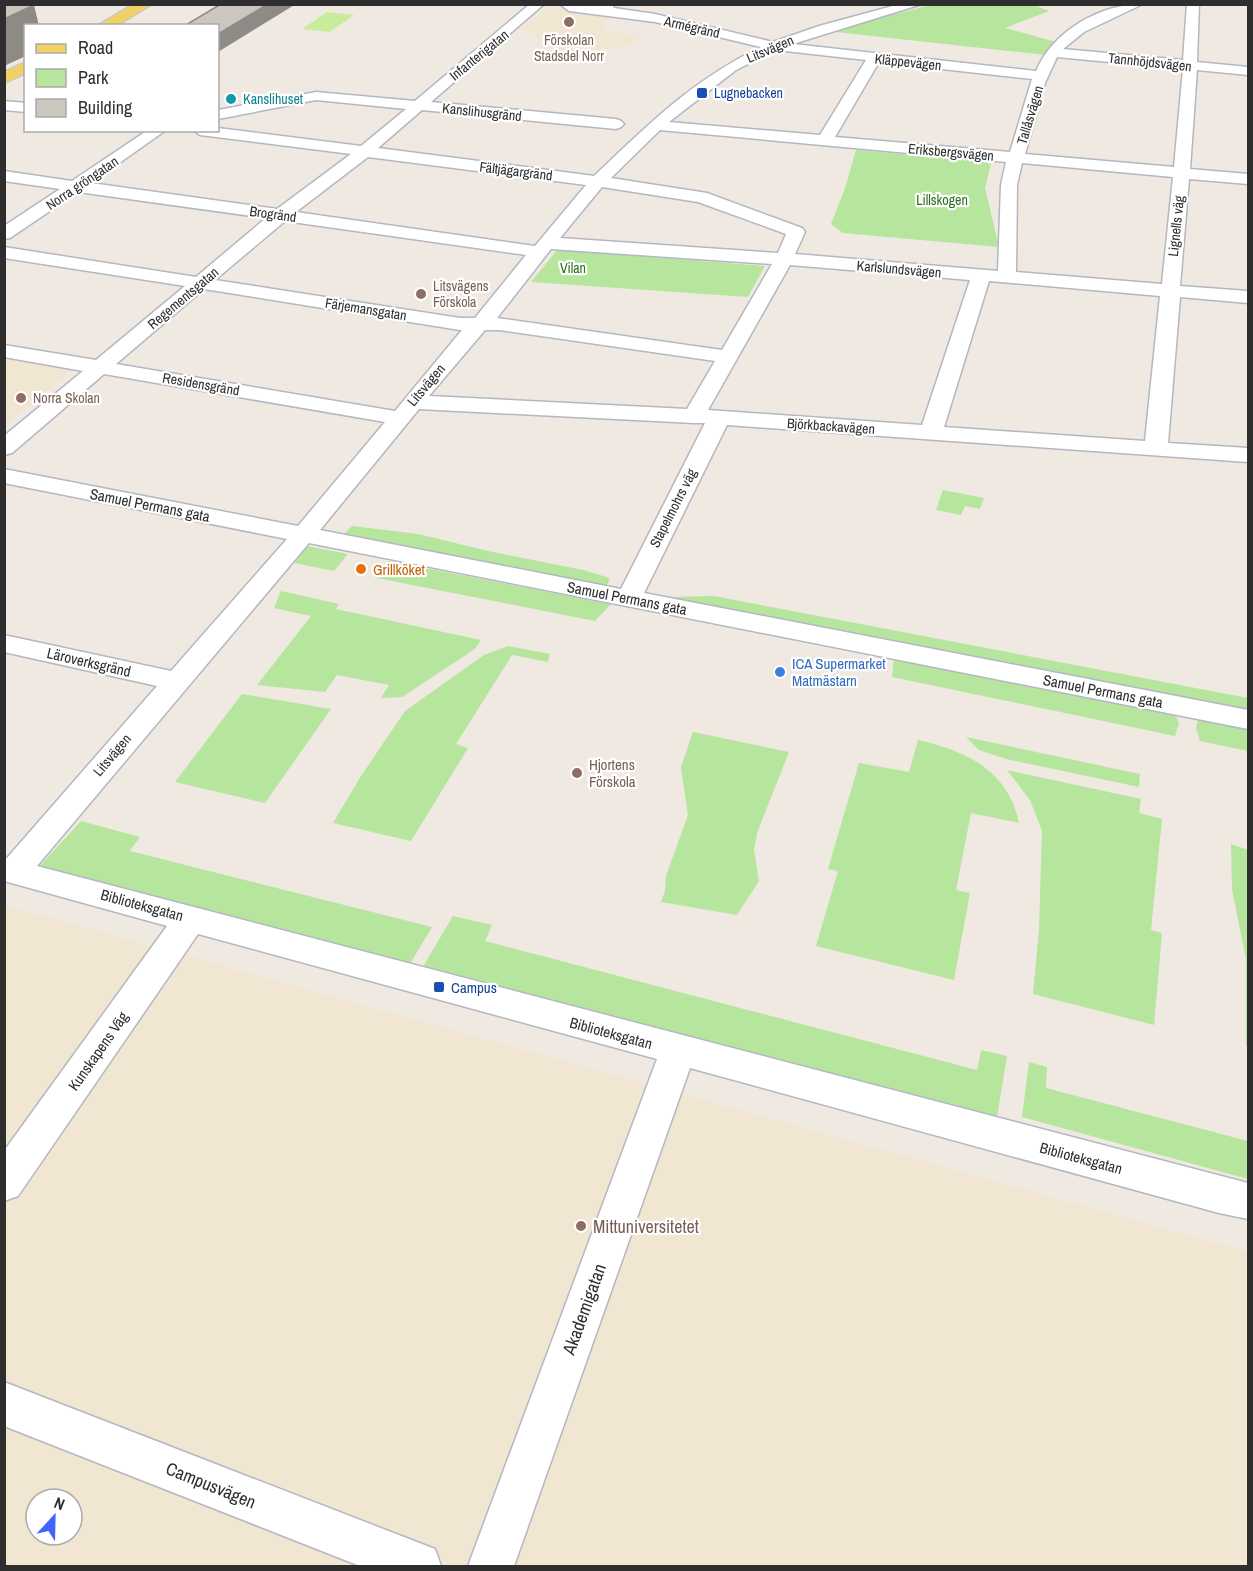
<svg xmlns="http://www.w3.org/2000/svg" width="1253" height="1571" font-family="'Archivo Narrow',sans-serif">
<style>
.education{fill:#f0e6d1;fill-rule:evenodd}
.green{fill:#b6e59e}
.pitch{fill:#c9ec9a}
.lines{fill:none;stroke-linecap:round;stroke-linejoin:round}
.minor-casing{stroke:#b4b7c1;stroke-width:3}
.major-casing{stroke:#c9c9c9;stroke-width:3}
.minor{fill:#fff;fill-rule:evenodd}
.major{fill:#f2d163;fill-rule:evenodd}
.shaded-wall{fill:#8e8b86}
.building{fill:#cbc7bf;stroke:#8e8b86;stroke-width:1.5}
.education-dot{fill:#8d6e63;stroke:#fff;stroke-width:2}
.transit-dot{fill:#1a4fb4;stroke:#fff;stroke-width:2}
.culture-dot{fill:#0f9aa8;stroke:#fff;stroke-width:2}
.food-dot{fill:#e8710a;stroke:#fff;stroke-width:2}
.shop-dot{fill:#3f7fe0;stroke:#fff;stroke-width:2}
.labels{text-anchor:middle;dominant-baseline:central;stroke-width:4.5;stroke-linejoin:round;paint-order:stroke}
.far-street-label{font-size:14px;fill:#2e2e2e;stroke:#fff}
.far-education-label{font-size:14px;fill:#785e54;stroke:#fff;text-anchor:start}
.far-transit-label{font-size:14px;fill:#164399;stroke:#fff;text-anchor:start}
.far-culture-label{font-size:14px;fill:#0d838f;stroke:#fff;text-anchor:start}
.far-park-label{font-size:14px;fill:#2c6e1b;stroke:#fff}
.street-label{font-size:15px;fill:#2e2e2e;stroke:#fff}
.food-label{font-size:15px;fill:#c56008;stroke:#fff;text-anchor:start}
.shop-label{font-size:15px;fill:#366cbe;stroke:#fff;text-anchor:start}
.education-label{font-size:15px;fill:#785e54;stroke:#fff;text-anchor:start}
.transit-label{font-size:15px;fill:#164399;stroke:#fff;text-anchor:start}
.near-education-label{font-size:18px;fill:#785e54;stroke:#fff;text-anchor:start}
.near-street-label{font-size:18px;fill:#2e2e2e;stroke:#fff}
</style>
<rect width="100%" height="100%" fill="#efe9e1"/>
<path class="education" d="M 549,6 L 606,12 L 615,15 L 599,31 L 640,35 L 630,45 L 583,52 L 551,49 L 562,42 L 536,38 L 536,32 L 521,30 Z
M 5,357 L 70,368 L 72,371 L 5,425 Z
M 4,905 L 1248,1252 L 1248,1566 L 5,1566 ZM 36,1499 L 72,1499 L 72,1535 L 36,1535 Z"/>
<path class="green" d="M 1032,4 L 1049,11 L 1005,28 L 1056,42 L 1046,55 L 827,31 L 931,5 Z
M 856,150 L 980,161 L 991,164 L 985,188 L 999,247 L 843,233 L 831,224 L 845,188 Z
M 558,249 L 765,266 L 748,297 L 531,282 Z
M 943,490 L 984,498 L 980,509 L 965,506 L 961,515 L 936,510 Z
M 352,526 L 418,534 L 488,551 L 583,570 L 610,578 L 607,586 L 344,534 Z
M 307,546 L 348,554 L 334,571 L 295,563 Z
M 388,561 L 611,604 L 595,621 L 377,578 Z
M 281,591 L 339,604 L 336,609 L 481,640 L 475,649 L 402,697 L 381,698 L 389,685 L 337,675 L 325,692 L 257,685 L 311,616 L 274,608 Z
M 714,596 L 1248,698 L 1248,714 L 671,601 L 674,597 Z
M 508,646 L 550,654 L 548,662 L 512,655 L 456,744 L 468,748 L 411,841 L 333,823 L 361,776 L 405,711 L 484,655 Z
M 894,656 L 1173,710 L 1179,723 L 1175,736 L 892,677 Z
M 242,694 L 331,709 L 265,803 L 175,782 Z
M 1199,717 L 1248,727 L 1248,751 L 1200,741 L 1196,728 Z
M 693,732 L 789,752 L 757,833 L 754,850 L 759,881 L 737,915 L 661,902 L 665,891 L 666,876 L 688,815 L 681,767 Z
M 966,737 L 1140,774 L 1139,787 L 1006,759 L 979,750 Z
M 918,740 C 966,751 1008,770 1019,823 L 971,813 L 956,890 L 970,893 L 954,980 L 816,946 L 838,871 L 828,869 L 859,763 L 909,772 Z
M 1007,770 L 1141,799 L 1139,813 L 1162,819 L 1151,930 L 1162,933 L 1154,1025 L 1033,994 L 1039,929 L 1042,831 L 1030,800 Z
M 81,821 L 140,837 L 130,851 L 432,927 L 410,964 L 37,869 Z
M 1231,844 L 1248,850 L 1248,1047 L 1246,1046 L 1246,960 L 1232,889 Z
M 453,916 L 492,925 L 485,941 L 977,1070 L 981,1050 L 1007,1056 L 995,1129 L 421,970 Z
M 1029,1062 L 1047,1067 L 1046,1088 L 1248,1141 L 1248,1179 L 1022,1117 Z"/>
<path class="pitch" d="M 327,12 L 354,15 L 330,32 L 302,29 Z"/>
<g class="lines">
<defs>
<path id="minor" d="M 530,4 L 544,4 L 431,102 L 616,119 L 621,121 L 624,124 L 621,127 L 616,129 L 422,110 L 378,148 L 594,176 C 648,125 692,80 761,47 L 655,22 L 569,11 L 560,4 L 612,4 L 614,8 L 655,14 L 773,42 L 819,26 L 900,4 L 922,4 L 793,44 L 1036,71 C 1053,31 1100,4 1143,4 L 1084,32 L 1063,49 L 1183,60 L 1187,4 L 1199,4 L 1197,62 L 1248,67 L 1248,75 L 1197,70 L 1190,169 L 1248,174 L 1248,184 L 1189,179 L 1180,286 L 1248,291 L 1248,303 L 1180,297 L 1168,443 L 1248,448 L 1248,462 L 727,425 L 644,593 L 1248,710 L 1248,729 L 309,543 L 37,866 L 1248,1183 L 1248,1219 L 1219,1213 L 690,1068 L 514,1566 L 468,1566 L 657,1059 L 198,934 L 18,1196 L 4,1201 L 4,1151 L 167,926 L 4,881 L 4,857 L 7,858 L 157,686 L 4,652 L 4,635 L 171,671 L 287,539 L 4,483 L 4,469 L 298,526 L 385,422 L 104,374 L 12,453 L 4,455 L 4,436 L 83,371 L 4,357 L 4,345 L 96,360 L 185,286 L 4,258 L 4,247 L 196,277 L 266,218 L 78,192 L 10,238 L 4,239 L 4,226 L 60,189 L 4,181 L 4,171 L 72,181 L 148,130 L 166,130 L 91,183 L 277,209 L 351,154 L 200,135 L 193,130 L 218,130 L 218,128 L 361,146 L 406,109 L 316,100 L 218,119 L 218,110 L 316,92 L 415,101 ZM 776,50 L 866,60 L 820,135 L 669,122 L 736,70 ZM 1057,57 L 1183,69 L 1174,167 L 1025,154 L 1045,83 ZM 879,62 L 1032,79 L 1010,152 L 835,137 ZM 660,130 L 1006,162 L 1001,185 L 998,271 L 795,254 L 805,232 L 802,228 L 707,193 L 611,178 ZM 368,157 L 586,185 L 535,246 L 296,212 ZM 1022,163 L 1173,177 L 1162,284 L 1016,272 L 1017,185 ZM 602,187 L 698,202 L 786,234 L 778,253 L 560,238 ZM 285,221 L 526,255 L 475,318 L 460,318 L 215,280 ZM 551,249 L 772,264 L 722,350 L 497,318 ZM 790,265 L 970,280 L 922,425 L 708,410 ZM 989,281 L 1160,296 L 1145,441 L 944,427 ZM 204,289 L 460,330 L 462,330 L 395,411 L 116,364 ZM 485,330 L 500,330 L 715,361 L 687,409 L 429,396 ZM 419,409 L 694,423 L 705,423 L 621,589 L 320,530 Z
M 4,101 L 26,103 L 26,112 L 4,110 Z
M 4,1382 L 435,1549 L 441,1566 L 360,1566 L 4,1426 Z"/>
<path id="major" d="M 134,4 L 152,4 L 116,26 L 97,26 Z
M 26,62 L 26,73 L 4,83 L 4,72 Z"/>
</defs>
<use href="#minor" class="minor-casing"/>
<use href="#major" class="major-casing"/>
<use href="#minor" class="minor"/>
<use href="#major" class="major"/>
</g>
<path class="shaded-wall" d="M 268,4 L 296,4 L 218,52 L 218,34 Z
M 34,5 L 39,26 L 26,26 L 26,56 L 4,66 L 4,19 Z"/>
<path class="building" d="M 4,4 L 27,4 L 34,5 L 4,19 Z
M 221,4 L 268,4 L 218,34 L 218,26 L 184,26 Z"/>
<g class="education-dot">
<circle cx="569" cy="22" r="6"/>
<circle cx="421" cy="294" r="6"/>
<circle cx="21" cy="398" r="6"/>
<circle cx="577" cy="773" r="6"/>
<circle cx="581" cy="1226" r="6"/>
</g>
<g class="transit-dot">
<rect x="696" y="87" width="12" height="12" rx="3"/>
<rect x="433" y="981" width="12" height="12" rx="3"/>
</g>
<circle class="culture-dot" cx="231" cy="99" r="6"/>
<circle class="food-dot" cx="361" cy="569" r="6"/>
<circle class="shop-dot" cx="780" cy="672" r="6"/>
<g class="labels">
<g class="far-street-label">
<text transform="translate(692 27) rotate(13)">Armégränd</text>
<text transform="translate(770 49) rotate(-23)">Litsvägen</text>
<text transform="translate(479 55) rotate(-39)">Infanterigatan</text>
<text transform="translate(908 62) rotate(6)">Kläppevägen</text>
<text transform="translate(1150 62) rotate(6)">Tannhöjdsvägen</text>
<text transform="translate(482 112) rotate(6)">Kanslihusgränd</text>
<text transform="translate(1030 115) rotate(-73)">Tallåsvägen</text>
<text transform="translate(951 152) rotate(5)">Eriksbergsvägen</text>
<text transform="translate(516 171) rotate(7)">Fältjägargränd</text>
<text transform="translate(82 183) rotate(-34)">Norra gröngatan</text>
<text transform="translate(273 214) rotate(8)">Brogränd</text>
<text transform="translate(1176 226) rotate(-84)">Lignells väg</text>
<text transform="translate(899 269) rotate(5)">Karlslundsvägen</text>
<text transform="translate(183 298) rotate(-40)">Regementsgatan</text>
<text transform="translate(366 309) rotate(9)">Färjemansgatan</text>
<text transform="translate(201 384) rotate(10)">Residensgränd</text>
<text transform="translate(426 385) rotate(-50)">Litsvägen</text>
<text transform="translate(831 426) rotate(4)">Björkbackavägen</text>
<text transform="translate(673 508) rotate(-63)">Stapelmohrs väg</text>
<text transform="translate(112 755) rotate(-50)">Litsvägen</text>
</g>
<g class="far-education-label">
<text x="569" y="40" text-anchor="middle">Förskolan<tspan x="569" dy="16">Stadsdel Norr</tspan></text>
<text x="433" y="286">Litsvägens<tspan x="433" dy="16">Förskola</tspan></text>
<text x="33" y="398">Norra Skolan</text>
</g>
<g class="far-transit-label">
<text x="714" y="93">Lugnebacken</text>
</g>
<g class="far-culture-label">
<text x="243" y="99">Kanslihuset</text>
</g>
<g class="far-park-label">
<text x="942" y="200">Lillskogen</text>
<text x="573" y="268">Vilan</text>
</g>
<g class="street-label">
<text transform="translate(150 505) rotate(11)">Samuel Permans gata</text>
<text transform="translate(627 598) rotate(11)">Samuel Permans gata</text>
<text transform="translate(89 662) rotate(13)">Läroverksgränd</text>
<text transform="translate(1103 691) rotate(11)">Samuel Permans gata</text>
<text transform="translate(142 905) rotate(15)">Biblioteksgatan</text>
<text transform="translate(611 1033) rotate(15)">Biblioteksgatan</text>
<text transform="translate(98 1051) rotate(-55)">Kunskapens Väg</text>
<text transform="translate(1081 1158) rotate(15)">Biblioteksgatan</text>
</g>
<g class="food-label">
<text x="373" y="569">Grillköket</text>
</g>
<g class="shop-label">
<text x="792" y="663">ICA Supermarket<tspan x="792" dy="17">Matmästarn</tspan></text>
</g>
<g class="education-label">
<text x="589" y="764">Hjortens<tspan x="589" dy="17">Förskola</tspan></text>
</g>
<g class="transit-label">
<text x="451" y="987">Campus</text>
</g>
<g class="near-education-label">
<text x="593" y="1226">Mittuniversitetet</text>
</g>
<g class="near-street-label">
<text transform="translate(584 1309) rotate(-70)">Akademigatan</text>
<text transform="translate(211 1485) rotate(22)">Campusvägen</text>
</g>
</g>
<rect width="1253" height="1571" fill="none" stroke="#2e2e2e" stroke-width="12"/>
<rect x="24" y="24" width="195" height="108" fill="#ffffff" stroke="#ababab" stroke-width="1.5"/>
<rect x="36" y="44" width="30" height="9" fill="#f2d163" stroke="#ababab" stroke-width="1.5"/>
<text x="78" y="54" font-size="18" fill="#2e2e2e">Road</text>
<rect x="36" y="69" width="30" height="18" fill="#b6e59e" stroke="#ababab" stroke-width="1.5"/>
<text x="78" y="84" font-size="18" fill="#2e2e2e">Park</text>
<rect x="36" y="99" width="30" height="18" fill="#cbc7bf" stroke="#ababab" stroke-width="1.5"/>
<text x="78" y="114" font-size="18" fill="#2e2e2e">Building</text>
<g transform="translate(54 1517) rotate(22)"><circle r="28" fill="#ffffff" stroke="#ababab" stroke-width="1.5"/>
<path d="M0-4.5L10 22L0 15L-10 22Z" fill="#4264fb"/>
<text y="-9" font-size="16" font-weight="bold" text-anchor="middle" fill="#2e2e2e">N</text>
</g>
</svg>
